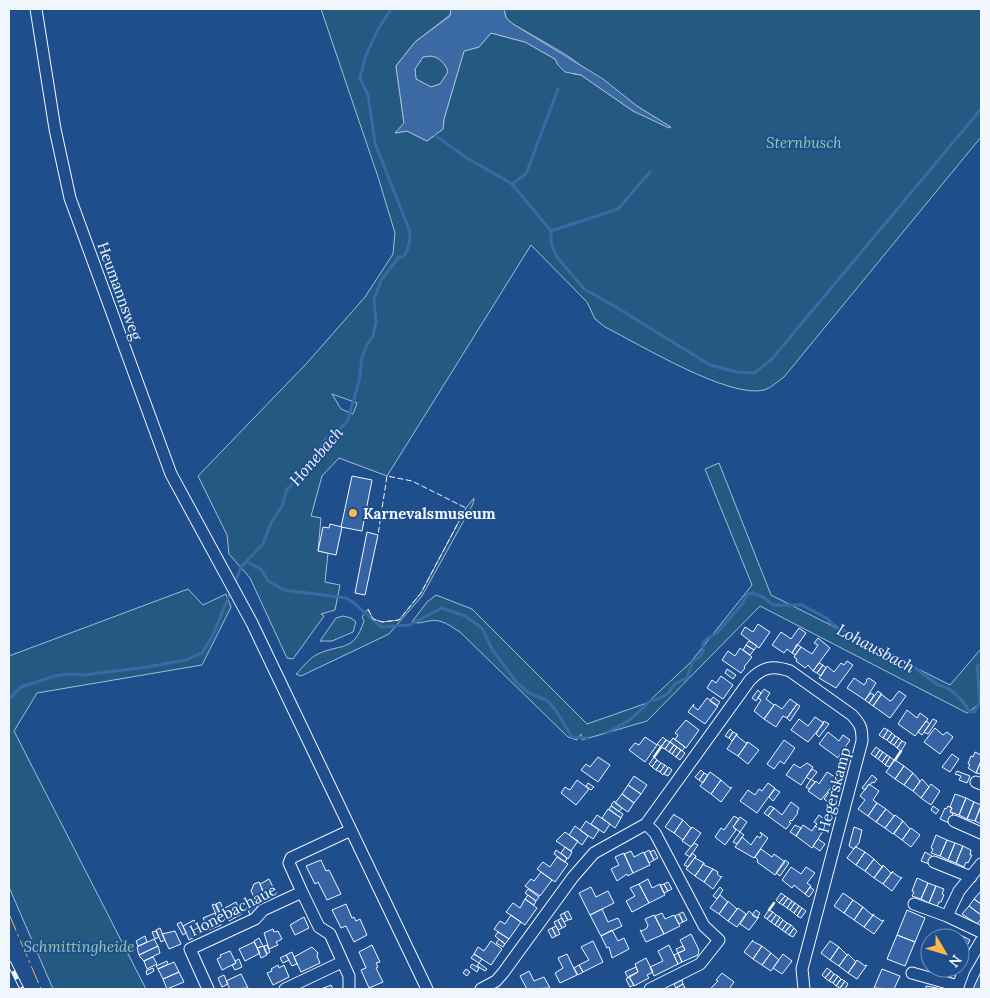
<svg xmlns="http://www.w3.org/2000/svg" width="990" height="998" font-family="Lora,serif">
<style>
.green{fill:#245a82;stroke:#a8bbd7;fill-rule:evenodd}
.water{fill:#3b69a3;stroke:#a8bbd7;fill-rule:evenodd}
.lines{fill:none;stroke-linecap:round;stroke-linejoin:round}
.stream{stroke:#3b69a3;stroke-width:3}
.building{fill:#3563a3;stroke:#f2f6ff}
.minor-casing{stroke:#f2f6ff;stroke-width:13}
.minor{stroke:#1f4e8c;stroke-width:11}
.rail-casing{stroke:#f2f6ff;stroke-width:5}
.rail{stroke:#1f4e8c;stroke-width:3;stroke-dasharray:9;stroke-linecap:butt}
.fence{stroke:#f2f6ff;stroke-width:1;stroke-dasharray:6 2.5;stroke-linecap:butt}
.wall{stroke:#f2f6ff;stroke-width:2.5}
.power{stroke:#ffb74d;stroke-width:1;stroke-dasharray:18 4 2.5 4;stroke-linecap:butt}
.poi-dot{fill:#ffb74d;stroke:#1f4e8c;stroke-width:2}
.labels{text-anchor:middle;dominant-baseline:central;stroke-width:4;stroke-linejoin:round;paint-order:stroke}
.park-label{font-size:15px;font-style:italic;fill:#97c8a6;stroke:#1f4e8c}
.street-label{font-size:15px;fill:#f2f6ff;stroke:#1f4e8c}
.poi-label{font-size:15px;font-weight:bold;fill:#f2f6ff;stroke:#1f4e8c;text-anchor:start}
.water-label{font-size:16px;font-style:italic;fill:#f2f6ff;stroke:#1f4e8c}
</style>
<rect width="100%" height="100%" fill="#1f4e8c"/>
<path class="green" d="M 321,9 L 451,9 L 450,15 L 415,42 L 396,66 L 404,123 L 396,133 L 407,131 L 427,141 L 443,129 L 444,119 L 464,51 L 479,47 L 491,33 L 525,42 L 555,59 L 558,65 L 574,74 L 581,75 L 633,111 L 670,127 L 637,106 L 565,54 L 513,24 L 506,18 L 504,9 L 981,9 L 981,137 L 784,377 C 778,381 771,388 764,390 C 729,399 639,344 605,327 L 595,319 L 587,302 L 531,245 L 387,476 L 339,458 L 322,476 L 311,516 L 321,518 L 318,551 L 328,553 L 325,582 L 340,585 L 335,610 L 321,614 L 324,616 L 293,659 L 287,658 L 250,578 L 229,554 L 227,535 L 198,476 L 307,363 L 365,297 L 393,254 L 395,233 L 378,177 ZM 332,394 L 357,403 L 353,414 L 341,409 Z
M 431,56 C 439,57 446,64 448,72 L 440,84 L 431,87 L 416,79 L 415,69 L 423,57 Z
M 719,463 L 771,595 L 950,685 L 981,649 L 981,703 L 967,713 L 760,606 L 647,721 L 582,740 L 581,734 L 577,740 L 568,737 L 460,632 C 450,626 441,618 429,621 C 422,622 420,624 412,622 L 427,602 L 436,595 L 472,609 L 587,724 L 647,703 L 690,663 L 752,585 L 705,469 Z
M 474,498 L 473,504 L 422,596 L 389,634 L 301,676 L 296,674 C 302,668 309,659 316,655 C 342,642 353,654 364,621 L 362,617 L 368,609 L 373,619 L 382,622 L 399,620 L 421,593 L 466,508 Z
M 188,589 L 203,605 L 226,594 L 231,607 L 202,665 L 37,693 L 14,731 L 146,989 L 53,989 L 9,887 L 9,656 Z
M 343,616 L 351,618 L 356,622 L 353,632 L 332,641 L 320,641 L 336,618 Z"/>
<path class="water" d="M 451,9 L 504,9 L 506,18 L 513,24 L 603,79 L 637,106 L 671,127 L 669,128 L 633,111 L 581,75 L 565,72 L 558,65 L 555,59 L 525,42 L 491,33 L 479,47 L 464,51 L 444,119 L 443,129 L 427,141 L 407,131 L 395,133 L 404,123 L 396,66 L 415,42 L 450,16 ZM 431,56 C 439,57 446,64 448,72 L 440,84 L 431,87 L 416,79 L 415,69 L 423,57 Z"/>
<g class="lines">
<path class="stream" d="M 436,136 L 467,158 L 512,184 L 551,231 L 551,243 L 557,257 L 584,289 L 616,307 L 710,365 L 737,372 L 754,373 L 771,360 L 981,109
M 512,184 L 526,174 L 558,89
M 551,231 L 618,209 L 650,172
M 247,562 L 261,569 L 268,581 L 284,590 L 346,598 L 354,603 L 381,627 L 409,625 L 442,608 L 465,616 L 482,628 L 492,649 L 516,682 L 529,693 L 548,701 L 557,712 L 572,737 L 587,738
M 235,583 L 241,567 L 263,544 L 271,523 L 282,506 L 287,489 L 303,474 L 325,440 L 341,428 L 348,420 L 359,381 L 362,357 L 367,345 L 373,336 L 376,322 L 374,300 L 381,280 L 399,257 L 403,257 C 409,251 410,241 410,232 L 375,143 L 368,95 L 360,78 L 365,58 L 377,31 L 391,9
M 9,699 L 21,687 L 55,676 L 69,674 L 84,675 L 147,667 L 186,660 L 202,653 L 212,637 L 231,591
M 606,733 L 630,720 L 651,700 L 656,700 L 669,693 C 672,684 678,682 687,678 L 693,661 L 700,657 L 703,651 L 703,643 L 708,638 L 717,633 L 743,603 L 747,594 L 753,593 L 763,597 L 773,605 L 802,605 L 828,619 L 832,624 L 856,637 L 860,642 L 870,645 L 875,649 L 888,652 L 906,661 L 938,685 C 951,687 963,700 969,711 L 974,712 L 980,703 C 978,690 979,679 977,666 L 981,664"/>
</g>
<path class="building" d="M 352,476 L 372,480 L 362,531 L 341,527 Z
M 330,524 L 342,527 L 336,555 L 318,551 L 323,527 L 329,528 Z
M 367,532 L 378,535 L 365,595 L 355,593 Z
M 758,624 L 770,632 L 759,648 L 741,634 L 745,627 L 753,632 Z
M 799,628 L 806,633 L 792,653 L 787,649 L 784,653 L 772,645 L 781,632 L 791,639 Z
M 818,638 L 830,648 L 813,671 L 808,665 L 805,668 L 796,661 L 797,659 L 794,657 L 801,647 L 812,654 L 818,645 L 814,643 Z
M 749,641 L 757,646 L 754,650 L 746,645 Z
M 797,644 L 801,647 L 795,655 L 792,653 Z
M 746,645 L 754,650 L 750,655 L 743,650 Z
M 740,648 L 752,657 L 744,667 L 745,668 L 741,673 L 722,660 L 728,651 L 735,656 Z
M 847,661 L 853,665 L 836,688 L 819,678 L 827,666 L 834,672 L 841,663 L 844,665 Z
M 819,663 L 823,665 L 817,673 L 813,671 Z
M 823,665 L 826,668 L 821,676 L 817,673 Z
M 727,669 L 736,675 L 733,679 L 725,673 Z
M 721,676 L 733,685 L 723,699 L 707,688 L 712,680 L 716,683 Z
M 854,678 L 864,685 L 867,681 L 866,680 L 869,678 L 876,683 L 865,700 L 847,688 Z
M 764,689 L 770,693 L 766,699 L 774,705 L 764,719 L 754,711 L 761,700 L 758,698 Z
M 758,690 L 761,693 L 756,701 L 752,698 Z
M 878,691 L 882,694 L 873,706 L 869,703 Z
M 899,691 L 906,696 L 890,718 L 873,706 L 881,694 L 890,701 L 892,700 Z
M 871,693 L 874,695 L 869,703 L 865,700 Z
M 713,697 L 720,702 L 717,706 L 710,701 Z
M 707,698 L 718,706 L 705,724 L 688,712 L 694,704 L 693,706 L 698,710 Z
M 790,699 L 797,704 L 787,718 L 783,716 L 776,727 L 764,719 L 775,704 L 782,709 Z
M 797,704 L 800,706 L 790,721 L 787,718 Z
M 907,710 L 917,718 L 920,713 L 928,719 L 915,736 L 898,724 Z
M 815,717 L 824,723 L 808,742 L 791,730 L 799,719 L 808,726 Z
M 933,719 L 937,721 L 928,734 L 924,732 Z
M 686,720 L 699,730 L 686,748 L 673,738 L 675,740 L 678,735 L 675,733 Z
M 824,721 L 829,724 L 819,737 L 816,734 Z
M 926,721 L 930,724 L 922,735 L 918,732 Z
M 884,728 L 888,730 L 883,738 L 879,735 Z
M 935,728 L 943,735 L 947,732 L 953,737 L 940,754 L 924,742 Z
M 730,729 L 733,732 L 729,738 L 725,736 Z
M 888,730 L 892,733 L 887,740 L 883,738 Z
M 733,732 L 737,734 L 732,741 L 729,738 Z
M 828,732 L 839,741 L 843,735 L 850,740 L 838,758 L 819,744 Z
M 892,733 L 895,736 L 890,743 L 887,740 Z
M 737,734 L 737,736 L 746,743 L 748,742 L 738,756 L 727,749 Z
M 895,736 L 899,738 L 894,745 L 890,743 Z
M 645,737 L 657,745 L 645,762 L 629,750 L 635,743 L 639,745 Z
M 663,737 L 666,740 L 661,747 L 657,744 Z
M 673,738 L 685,747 L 682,751 L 670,742 Z
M 899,738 L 902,741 L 897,748 L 894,745 Z
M 666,740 L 670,742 L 665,749 L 661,747 Z
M 784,740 L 795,748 L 784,764 L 780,761 L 774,769 L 767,764 Z
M 902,741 L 906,743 L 901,751 L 897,748 Z
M 670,742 L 674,745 L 669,752 L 665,749 Z
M 748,742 L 759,750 L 748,764 L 738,756 Z
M 674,745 L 677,747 L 672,754 L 669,752 Z
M 677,747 L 681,750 L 676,757 L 672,754 Z
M 876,747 L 880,750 L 875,757 L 871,754 Z
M 844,749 L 849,752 L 843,759 L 839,756 Z
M 681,750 L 685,753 L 680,760 L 676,757 Z
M 880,750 L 883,752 L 878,759 L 875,757 Z
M 883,752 L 887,755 L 882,762 L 878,759 Z
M 975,752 L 981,755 L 981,761 L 976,773 L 968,768 L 970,765 L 968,764 L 971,756 L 973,757 Z
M 952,754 L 959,759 L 950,772 L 942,767 Z
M 887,755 L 890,757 L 885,765 L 882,762 Z
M 598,757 L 610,765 L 598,782 L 581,770 L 586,764 L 590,767 Z
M 654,757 L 657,760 L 652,767 L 649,764 Z
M 890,757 L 894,760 L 889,767 L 885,765 Z
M 657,760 L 661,763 L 656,770 L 652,767 Z
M 895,760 L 904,766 L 895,779 L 886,772 Z
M 981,761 L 981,774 L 976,773 Z
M 661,763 L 665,765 L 660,772 L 656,770 Z
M 807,763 L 813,767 L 801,785 L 786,775 L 794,764 L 800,768 Z
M 665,765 L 668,768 L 663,775 L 660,772 Z
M 904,766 L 913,773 L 904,785 L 895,779 Z
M 669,767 L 672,770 L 668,776 L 664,774 Z
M 812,769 L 817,772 L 811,780 L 806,777 Z
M 701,770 L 704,773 L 699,780 L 695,777 Z
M 957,771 L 970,776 L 967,783 L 959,780 L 961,776 L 955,774 Z
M 710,772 L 721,780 L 711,794 L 700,786 Z
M 827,772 L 838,779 L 821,800 L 808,791 L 816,781 L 819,784 Z
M 704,773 L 708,775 L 703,783 L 699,780 Z
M 913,773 L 920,781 L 913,791 L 904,785 Z
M 872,775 L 877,779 L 874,783 L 872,782 L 870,785 L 869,784 L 865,790 L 862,788 Z
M 634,776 L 647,785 L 641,794 L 628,785 Z
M 811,779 L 815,782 L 809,789 L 806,787 Z
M 922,779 L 929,787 L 921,798 L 913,791 Z
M 577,780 L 589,789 L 576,805 L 561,793 L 565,787 L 570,790 Z
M 721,780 L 730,788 L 732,787 L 721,802 L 711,794 Z
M 588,783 L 594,787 L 591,790 L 586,786 Z
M 768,783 L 775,788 L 757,813 L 740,801 L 748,790 L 755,795 L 759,789 L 762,791 Z
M 869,784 L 879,791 L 873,800 L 877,803 L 868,816 L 858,809 L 865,800 L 860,796 Z
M 931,784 L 940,791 L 931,805 L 921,798 Z
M 628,785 L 641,794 L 634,803 L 622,794 Z
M 775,789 L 780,792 L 773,801 L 769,797 Z
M 829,792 L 833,795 L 828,802 L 824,799 Z
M 622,794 L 634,803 L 628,812 L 615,803 Z
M 955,794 L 966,798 L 959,815 L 950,812 L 952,808 L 950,807 Z
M 833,795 L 836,797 L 831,804 L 828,802 Z
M 966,798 L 974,802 L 967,819 L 959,815 Z
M 614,801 L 622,808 L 619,812 L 611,805 Z
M 791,802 L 799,808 L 797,812 L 798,813 L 792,821 L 791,820 L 789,822 L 791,823 L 786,829 L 768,816 L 774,808 L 782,815 Z
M 974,802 L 981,805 L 975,821 L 967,819 Z
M 877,803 L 886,809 L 876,822 L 868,816 Z
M 611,806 L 623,814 L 621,818 L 609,809 Z
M 770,806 L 774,808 L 768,816 L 764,813 Z
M 933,806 L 939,810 L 936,814 L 931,810 Z
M 948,806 L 952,808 L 950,812 L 953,813 L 949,823 L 940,819 L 945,808 L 946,809 Z
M 981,807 L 981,824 L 975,821 Z
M 608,809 L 621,818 L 615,828 L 602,818 Z
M 886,809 L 894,816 L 885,828 L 876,822 Z
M 674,814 L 674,815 L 683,820 L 674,833 L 665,827 Z
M 597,815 L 610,824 L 604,833 L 591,824 Z
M 819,815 L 828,822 L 827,824 L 829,828 L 825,833 L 815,826 L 817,824 L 814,822 Z
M 895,815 L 903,821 L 893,834 L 885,828 Z
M 734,816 L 739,819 L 733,827 L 736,830 L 725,845 L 715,837 L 721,828 L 724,830 Z
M 740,817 L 747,822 L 740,832 L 733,827 Z
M 683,820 L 691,828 L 683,840 L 674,833 Z
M 586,821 L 599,830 L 593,839 L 580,830 Z
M 903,821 L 910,829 L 902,840 L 894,834 Z
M 795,825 L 801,828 L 796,836 L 790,832 Z
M 803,825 L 812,831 L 815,826 L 823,831 L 812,848 L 796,836 Z
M 575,826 L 588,836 L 582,845 L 569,835 Z
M 692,827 L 701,833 L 691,847 L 682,841 Z
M 854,827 L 862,830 L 859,843 L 854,849 L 849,846 Z
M 911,828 L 920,835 L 911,847 L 902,840 Z
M 565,832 L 578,841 L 571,851 L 556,841 Z
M 740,832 L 744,835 L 737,844 L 733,842 Z
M 760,832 L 768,838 L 754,858 L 735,847 L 742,837 L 751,845 L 757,836 L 760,838 L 762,835 Z
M 936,835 L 947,840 L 940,856 L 931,853 L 933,849 L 931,848 Z
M 818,839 L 825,844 L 820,851 L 813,846 Z
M 947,840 L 955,843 L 948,860 L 940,856 Z
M 694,843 L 698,845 L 690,857 L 685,854 Z
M 955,843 L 963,846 L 956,863 L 948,860 Z
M 856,846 L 856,847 L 865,852 L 856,865 L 847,858 Z
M 963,846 L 971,850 L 970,855 L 972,855 L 968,863 L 966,862 L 964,867 L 956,863 Z
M 565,847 L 572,852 L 568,859 L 561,853 Z
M 761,849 L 772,857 L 774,854 L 785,862 L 775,875 L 757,862 L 758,860 L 755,857 Z
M 556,850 L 567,858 L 565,862 L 554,854 Z
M 649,850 L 654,860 L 649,863 L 644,853 Z
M 654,850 L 658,858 L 654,860 L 650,852 Z
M 631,851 L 634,857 L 644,852 L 650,865 L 633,873 L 624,854 Z
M 865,852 L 874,859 L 865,871 L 856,865 Z
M 925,852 L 932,856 L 929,864 L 921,861 Z
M 624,853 L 633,873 L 628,876 L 627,874 L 617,881 L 611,869 L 619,865 L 615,857 Z
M 692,853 L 696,856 L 688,867 L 684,865 Z
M 696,856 L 695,858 L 704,863 L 695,876 L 686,869 Z
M 557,857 L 568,864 L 555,882 L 537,869 L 543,862 L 550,867 Z
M 874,859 L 882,867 L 884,865 L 874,878 L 865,871 Z
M 321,860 L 326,871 L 329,870 L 341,894 L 327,900 L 318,882 L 315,884 L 306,866 Z
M 785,860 L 789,863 L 780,876 L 776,873 Z
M 704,863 L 704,865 L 713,869 L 704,882 L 695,876 Z
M 883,865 L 891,873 L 893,871 L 883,884 L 874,878 Z
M 791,867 L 801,874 L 806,867 L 815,873 L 807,883 L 811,886 L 805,894 L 794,885 L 792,888 L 782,880 Z
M 713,869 L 718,872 L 717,874 L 721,877 L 722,876 L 713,889 L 704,882 Z
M 541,872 L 552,880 L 540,896 L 525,886 L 531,879 L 534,881 Z
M 892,872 L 901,878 L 902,877 L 892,891 L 883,884 Z
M 917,878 L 928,883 L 921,899 L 912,896 L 914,892 L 912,891 Z
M 269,879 L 276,893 L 266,898 L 260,884 Z
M 648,879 L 652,888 L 660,884 L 665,895 L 649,903 L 639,884 Z
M 259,882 L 266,898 L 257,903 L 251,891 L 254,884 Z
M 668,882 L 672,889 L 668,891 L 664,884 Z
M 928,883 L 936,886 L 929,903 L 921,899 Z
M 639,884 L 649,903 L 632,912 L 626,901 L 635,896 L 630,888 Z
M 664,884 L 668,891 L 664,893 L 660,885 Z
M 936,886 L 944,889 L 942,894 L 944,895 L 941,902 L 939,902 L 937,906 L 929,903 Z
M 591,887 L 596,897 L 608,891 L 614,903 L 590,915 L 579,893 Z
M 720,887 L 723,890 L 717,899 L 713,896 Z
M 810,887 L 814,890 L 809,897 L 805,894 Z
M 528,889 L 539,897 L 536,901 L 525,893 Z
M 980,892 L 981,893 L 981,904 L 974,899 Z
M 781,893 L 785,896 L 779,903 L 776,900 Z
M 843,893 L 853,900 L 844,913 L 834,906 Z
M 528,895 L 536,901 L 534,905 L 525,899 Z
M 720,895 L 728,902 L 719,914 L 710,908 Z
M 785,896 L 788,898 L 783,905 L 779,903 Z
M 788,898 L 792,901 L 787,908 L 783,905 Z
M 525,899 L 537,908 L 525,925 L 506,912 L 513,903 L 520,908 Z
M 974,899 L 981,904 L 981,915 L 969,906 Z
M 853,900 L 863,907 L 854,920 L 844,913 Z
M 728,901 L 737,909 L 728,921 L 719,914 Z
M 792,901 L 795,903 L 790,910 L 787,908 Z
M 220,902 L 227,917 L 223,919 L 216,904 Z
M 236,902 L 242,914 L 229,921 L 223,909 Z
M 257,902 L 257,909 L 250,915 L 247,908 Z
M 795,903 L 799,906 L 794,913 L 790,910 Z
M 215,904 L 221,917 L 218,919 L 212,905 Z
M 346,904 L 352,918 L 354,917 L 356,921 L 360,919 L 367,935 L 354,942 L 346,926 L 341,928 L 332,910 Z
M 799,906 L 802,908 L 797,916 L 794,913 Z
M 969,906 L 981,915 L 981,919 L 977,924 L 962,914 Z
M 863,907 L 872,915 L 874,914 L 864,927 L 854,920 Z
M 738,908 L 746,914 L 737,927 L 728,921 Z
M 802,908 L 806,911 L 801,918 L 797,916 Z
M 602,909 L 608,922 L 618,918 L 622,926 L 601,936 L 590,915 Z
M 756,910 L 760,913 L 757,918 L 752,915 Z
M 769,910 L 773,912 L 767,919 L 764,917 Z
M 907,910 L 925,918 L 915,942 L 897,935 Z
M 568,911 L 572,919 L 568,920 L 564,913 Z
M 749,911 L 757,918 L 759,917 L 749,930 L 740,924 Z
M 683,912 L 687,920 L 683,922 L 679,914 Z
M 773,912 L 776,915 L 771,922 L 767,919 Z
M 215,913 L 221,925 L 209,930 L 203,918 Z
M 564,913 L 568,920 L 564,922 L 560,915 Z
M 662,913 L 665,919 L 674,915 L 680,926 L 664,934 L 655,916 Z
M 679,914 L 683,922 L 679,924 L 675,916 Z
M 511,915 L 521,922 L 509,939 L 494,929 L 500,921 L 505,924 Z
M 654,915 L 664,934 L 646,942 L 640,930 L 642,931 L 647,928 L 648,925 L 645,919 Z
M 776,915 L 780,917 L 775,925 L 771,922 Z
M 873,915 L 882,921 L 884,920 L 874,934 L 864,927 Z
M 304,917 L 309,928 L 295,935 L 290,925 Z
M 780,917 L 783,920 L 778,927 L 775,925 Z
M 562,918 L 566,926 L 562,928 L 558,920 Z
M 194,920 L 200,934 L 189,940 L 183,926 Z
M 558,920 L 562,928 L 558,930 L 554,922 Z
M 783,920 L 787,923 L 782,930 L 778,927 Z
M 181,922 L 186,933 L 183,935 L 177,924 Z
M 787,923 L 791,925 L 785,932 L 782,930 Z
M 791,925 L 794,928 L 789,935 L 785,932 Z
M 556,926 L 560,934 L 556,936 L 552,928 Z
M 160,928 L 165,940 L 161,942 L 156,930 Z
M 552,928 L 556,936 L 552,938 L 548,930 Z
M 794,928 L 797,931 L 793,937 L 789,935 Z
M 273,929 L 274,932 L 278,931 L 282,939 L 276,942 L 278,945 L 269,949 L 264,933 Z
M 612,930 L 618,941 L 624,938 L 629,949 L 612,958 L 609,947 L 607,948 L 601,936 Z
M 156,931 L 159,937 L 155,939 L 152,932 Z
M 175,931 L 181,944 L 169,949 L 162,934 Z
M 953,931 L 970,940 L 960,959 L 960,938 L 950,938 Z
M 498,932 L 509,939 L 505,944 L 495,936 Z
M 691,934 L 699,950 L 698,955 L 682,962 L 678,953 L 685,950 L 680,940 Z
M 897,935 L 915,942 L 905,966 L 887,959 Z
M 145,936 L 147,942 L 138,946 L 136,941 Z
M 259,938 L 263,946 L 257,948 L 254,941 Z
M 154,939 L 158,946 L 139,955 L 137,947 Z
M 499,939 L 505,944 L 503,947 L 496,943 Z
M 753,940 L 752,941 L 762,946 L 753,959 L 744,952 Z
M 491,941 L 502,949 L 491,965 L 474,954 L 478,947 L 484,951 Z
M 593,941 L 603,962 L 583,972 L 579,965 L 589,960 L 581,947 Z
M 830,941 L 839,947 L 830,960 L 821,953 Z
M 254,942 L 260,953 L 245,961 L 239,949 Z
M 267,945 L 270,952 L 267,954 L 264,946 Z
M 372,945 L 380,962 L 376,963 L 378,967 L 376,968 L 383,982 L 369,988 L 361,970 L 366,968 L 359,952 Z
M 669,945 L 678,964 L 654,976 L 650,967 L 663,961 L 658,951 Z
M 158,946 L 160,953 L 144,961 L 140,957 L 139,955 Z
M 263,946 L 267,955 L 261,958 L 257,948 Z
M 683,946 L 685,950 L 678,953 L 676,949 Z
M 762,946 L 771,953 L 762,965 L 753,959 Z
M 312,947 L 318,953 L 317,956 L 320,963 L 301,972 L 294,957 Z
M 839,947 L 847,955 L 839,966 L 830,960 Z
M 230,951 L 236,963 L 222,970 L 217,959 L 221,957 L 220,955 Z
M 292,952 L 297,964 L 292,966 L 286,955 Z
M 678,953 L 682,962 L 678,964 L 674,955 Z
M 771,953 L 779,960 L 771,971 L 762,965 Z
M 474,954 L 482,959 L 479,963 L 471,958 Z
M 567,954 L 577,975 L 560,983 L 555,973 L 563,968 L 558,958 Z
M 783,954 L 792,961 L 782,974 L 773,968 Z
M 848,954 L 856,962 L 848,973 L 839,966 Z
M 286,955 L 289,960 L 283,963 L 280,958 Z
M 153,957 L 157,964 L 147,969 L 144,961 Z
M 646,958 L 653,972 L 647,975 L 649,978 L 634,986 L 629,976 L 638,972 L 635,964 Z
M 239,959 L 242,967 L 235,970 L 232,965 L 236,963 L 235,961 Z
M 857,960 L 865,966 L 867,965 L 857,979 L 848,973 Z
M 167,961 L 168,964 L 158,969 L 156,966 Z
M 174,962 L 179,972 L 163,979 L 158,969 Z
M 479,963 L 487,969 L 485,971 L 477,966 Z
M 472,964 L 479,968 L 477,972 L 470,967 Z
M 278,965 L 279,968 L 284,965 L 289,977 L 273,985 L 267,973 L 272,971 L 271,969 Z
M 579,965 L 583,972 L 578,975 L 574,968 Z
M 636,967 L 638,972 L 628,978 L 625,972 Z
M 153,968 L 154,971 L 147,975 L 146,971 Z
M 827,968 L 831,971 L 825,978 L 822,975 Z
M 934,968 L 957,968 L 950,978 L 938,973 L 933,969 Z
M 466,969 L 470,972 L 467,976 L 463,973 Z
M 882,969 L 900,976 L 894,989 L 874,988 Z
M 529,971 L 534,981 L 544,977 L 550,988 L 527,989 L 520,976 Z
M 831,971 L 834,974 L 829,981 L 825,978 Z
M 179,972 L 184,982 L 167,989 L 163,979 Z
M 981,972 L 981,989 L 973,989 L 978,978 Z
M 722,973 L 734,982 L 729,989 L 710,989 L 718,981 L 716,980 Z
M 241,974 L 248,988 L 230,989 L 226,981 Z
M 834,974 L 838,976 L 833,983 L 829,981 Z
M 224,975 L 228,984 L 222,987 L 218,978 Z
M 838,976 L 841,979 L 836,986 L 833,983 Z
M 629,977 L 634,985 L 630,987 L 626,979 Z
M 841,979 L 845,981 L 840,988 L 836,986 Z
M 682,980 L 683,984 L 676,988 L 674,984 Z
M 845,981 L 848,984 L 845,989 L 841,989 L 840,988 Z
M 683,984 L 685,988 L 677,989 L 676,988 Z
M 331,985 L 333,989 L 321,989 Z
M 926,986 L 942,989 L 926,989 Z"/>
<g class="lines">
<defs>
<path id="minor" d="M 36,9 L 55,129 L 70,198 L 171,474 L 252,623 L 427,989
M 976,782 L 981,784
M 954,821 L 981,833
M 646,824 L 655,833 L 704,926 L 719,940 L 700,964 L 650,989
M 934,862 L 971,877
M 981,864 L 959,891 L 947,916 L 981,932
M 302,892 L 319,927 L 330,934 L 349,976 L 349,989
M 914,904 L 947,916
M 912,973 L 958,986
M 208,989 L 190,949 L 255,919 L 263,910 L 302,892 L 289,863 L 291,858 L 351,830
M 285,989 L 342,962
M 481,989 L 496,981 L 503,973 L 573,877 L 594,853 L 646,824 L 750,680 C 763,667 772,665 790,671 L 852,715 C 861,725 862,728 862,741 L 802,969 L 804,989
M 957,989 L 964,970 L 981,941"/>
</defs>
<use href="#minor" class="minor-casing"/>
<use href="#minor" class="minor"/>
<defs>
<path id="rail" d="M 9,963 L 22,989"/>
</defs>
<use href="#rail" class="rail-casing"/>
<use href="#rail" class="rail"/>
<path class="fence" d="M 368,609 L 373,619 L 382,622 L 399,620 L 421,593 L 466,508 L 412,481 L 387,476 L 378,535"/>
<path class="wall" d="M 654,757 L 661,747
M 895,760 L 901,751
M 769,910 L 774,903"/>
<path class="power" d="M 9,914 L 41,989"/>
</g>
<circle class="poi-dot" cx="353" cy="513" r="5"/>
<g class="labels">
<g class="park-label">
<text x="804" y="142">Sternbusch</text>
<text x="79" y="946">Schmittingheide</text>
</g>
<g class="street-label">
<text transform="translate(120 291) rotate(70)">Heumannsweg</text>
<text transform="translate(834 790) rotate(-75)">Hegerskamp</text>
<text transform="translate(233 910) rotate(-27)">Honebachaue</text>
</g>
<g class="poi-label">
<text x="363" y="513">Karnevalsmuseum</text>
</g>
<g class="water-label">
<text transform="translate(316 456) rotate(-49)">Honebach</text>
<text transform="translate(876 648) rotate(28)">Lohausbach</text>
</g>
</g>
<rect width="990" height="998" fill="none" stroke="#f2f6ff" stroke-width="20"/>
<g transform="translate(945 953) rotate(128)"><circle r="24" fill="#1f4e8c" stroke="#7391ba"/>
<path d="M0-4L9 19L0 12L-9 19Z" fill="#ffb74d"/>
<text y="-8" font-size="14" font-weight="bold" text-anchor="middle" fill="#f2f6ff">N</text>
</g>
</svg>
